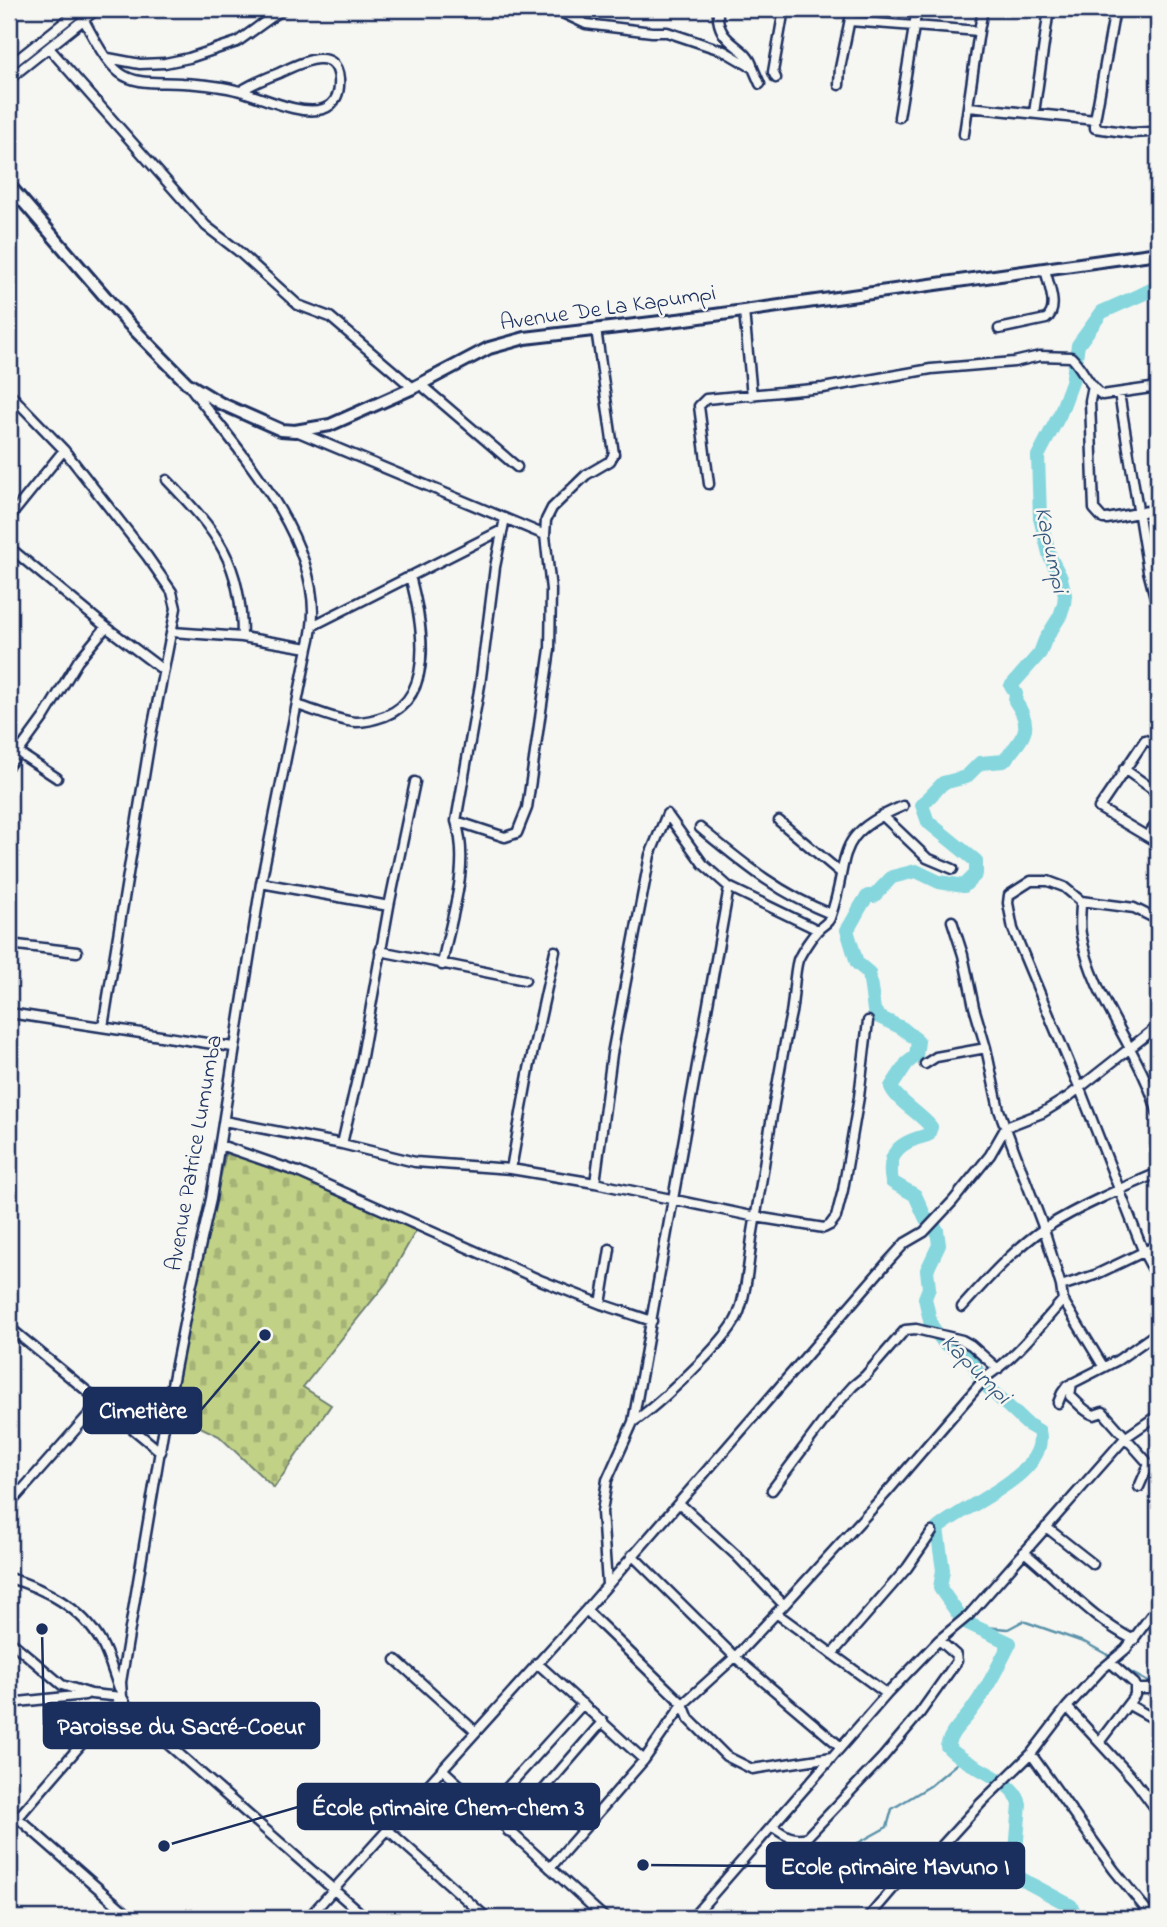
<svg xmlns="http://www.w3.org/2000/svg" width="1167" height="1927" font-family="'Indie Flower',sans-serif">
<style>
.cemetery{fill:url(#cemetery-stones);stroke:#6e8072;stroke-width:2}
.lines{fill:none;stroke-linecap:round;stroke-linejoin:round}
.stream{stroke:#5b93aa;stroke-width:2.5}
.river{stroke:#85d6dd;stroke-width:14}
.minor-casing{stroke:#1b2f5e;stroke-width:13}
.major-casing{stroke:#1b2f5e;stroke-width:16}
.minor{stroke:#f6f6f2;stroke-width:8}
.major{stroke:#f6f6f2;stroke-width:10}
.labels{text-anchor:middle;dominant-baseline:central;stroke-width:5;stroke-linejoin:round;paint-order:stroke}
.street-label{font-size:23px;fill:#1b2f5e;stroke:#f6f6f2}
.water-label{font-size:24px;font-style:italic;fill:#36597e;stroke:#f6f6f2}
.leader{fill:none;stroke:#1b2f5e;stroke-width:2.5}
.callout-dot{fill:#1b2f5e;stroke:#f6f6f2;stroke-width:2.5}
.callout{fill:#1b2f5e;stroke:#1b2f5e;stroke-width:2.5}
.callout-label{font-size:24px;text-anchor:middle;font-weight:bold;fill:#fff}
</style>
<defs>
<pattern id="cemetery-stones" width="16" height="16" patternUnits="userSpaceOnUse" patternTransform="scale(1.75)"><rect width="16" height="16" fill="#c1d186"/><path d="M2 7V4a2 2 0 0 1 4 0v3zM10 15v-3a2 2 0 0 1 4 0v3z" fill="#a5b476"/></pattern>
</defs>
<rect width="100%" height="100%" fill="#f6f6f2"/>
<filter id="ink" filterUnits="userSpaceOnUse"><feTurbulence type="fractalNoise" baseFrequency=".0143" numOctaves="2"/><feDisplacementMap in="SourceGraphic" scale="14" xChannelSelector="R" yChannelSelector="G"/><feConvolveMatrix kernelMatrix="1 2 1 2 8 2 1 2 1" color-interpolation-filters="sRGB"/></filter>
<g filter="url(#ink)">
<path class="cemetery" d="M 227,1148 L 418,1227 L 387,1282 L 303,1387 L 331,1405 L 274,1488 L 219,1436 L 167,1411 Z"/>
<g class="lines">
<path class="stream" d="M 972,1626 L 1008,1629 L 1023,1621 L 1086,1643 L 1106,1654 L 1130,1672 L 1154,1685
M 779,1843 L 816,1863 L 831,1858 L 887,1827 L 892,1809 L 930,1786 L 961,1760"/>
<path class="river" d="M 1077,1918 L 1071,1906 L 1014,1875 L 1020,1804 C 1014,1778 966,1768 947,1746 C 951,1732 959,1726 968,1715 C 985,1693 998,1667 1010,1643 L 963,1621 L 940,1588 L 943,1570 L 937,1529 C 963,1505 1050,1475 1039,1431 L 1027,1424 L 982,1382 L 974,1364 L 960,1351 L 944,1343 L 931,1325 L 925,1298 L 929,1288 L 927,1270 L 939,1245 L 937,1230 L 926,1219 L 915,1195 L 892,1182 C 886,1151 901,1142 928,1135 L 931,1127 C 920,1113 897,1101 891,1087 L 907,1063 L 916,1056 L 918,1041 L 902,1028 L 879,1017 L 874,1010 L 869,973 L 857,963 L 847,930 C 855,919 859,906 868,896 L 874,896 L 892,877 L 916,871 L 939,882 L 964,886 L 976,874 L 976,861 L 928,822 L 922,805 L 943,783 L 966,777 L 980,763 L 1004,761 C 1023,737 1035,729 1015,701 L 1016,694 L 1011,686 L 1040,653 L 1045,640 L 1060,616 L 1064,604 L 1065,595 L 1061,578 L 1050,557 L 1040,518 L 1038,456 L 1060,414 L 1072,382 L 1078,345 L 1102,312 L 1158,287"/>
<defs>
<path id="minor" d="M 554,9 L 586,24 L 652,32 L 667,32 L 724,51 L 753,68 L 760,84
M 718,9 C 715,46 747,43 753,68
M 79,11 C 89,29 104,61 120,73 C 137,86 162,81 182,83 C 201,84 222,86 240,91 C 262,97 300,116 323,109 C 336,105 340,92 339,79 C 336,43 297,65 279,73 C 266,78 253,83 241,91
M 850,21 L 979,31 L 983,9
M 49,48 L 206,226 L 237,250 L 298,305 L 330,317 L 413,388
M 108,58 L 140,64 L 165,63 L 189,58 L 237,42 L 283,9
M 9,66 L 81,9
M 776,78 L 773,72 L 784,9
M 9,79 L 97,9
M 839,85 L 840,68 L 852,9
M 969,107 L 1095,120 L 1095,128 L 1131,133 L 1150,132
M 1034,113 L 1049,9
M 899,117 L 917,9
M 1095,120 L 1115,9
M 964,134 L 979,31
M 744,311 L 752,396
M 999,329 L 1046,319 C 1060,309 1048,284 1045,269
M 420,384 L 517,467
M 1093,386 L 1090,401 L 1094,509 L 1103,519 L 1107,519 L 1158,509
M 191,388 C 238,450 312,530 313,611 C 313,623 311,636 308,648 L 261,883 L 211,1199 L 192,1283 L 166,1415 L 121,1682 L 122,1697 L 129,1710 L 366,1918
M 9,393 L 64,450 L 147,556 L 172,592 L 176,608 L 150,740 L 103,1027
M 1119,393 L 1148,571 L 1157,605
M 296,431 L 545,535 L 551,590 L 550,649 L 527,808 L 517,833 L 505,837 L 456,821
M 167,480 C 217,532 242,562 242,637
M 709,484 L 699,406 L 706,399 L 823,388 L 931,369 L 1014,362 L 1040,356 L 1071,357 C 1083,368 1088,386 1102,395 L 1158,387
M 9,518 L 64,450
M 545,535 L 546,520 L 552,508 L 586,475 L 610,461 L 614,454 L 596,329
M 9,547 L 106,627 L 163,670
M 312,626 L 502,530
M 172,632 L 242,637 L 308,648
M 297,705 C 314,710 331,718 348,721 C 361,724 374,720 385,716 C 438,696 421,617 410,576
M 1158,745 L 1145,740 L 1099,808 L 1158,843
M 19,753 L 57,778
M 9,765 L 44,717 L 78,661 L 106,627
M 1124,769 L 1151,788 L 1158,796
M 667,814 L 703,864 L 729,887 L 818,930
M 882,815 L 927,858 L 953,869
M 779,821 L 841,873
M 700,828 C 744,864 778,893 831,914
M 1148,835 L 1158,822
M 261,883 L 389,906
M 1081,901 C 1081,912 1079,924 1081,934 C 1093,1000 1140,1050 1158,1114
M 1158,920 L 1134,908 L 1081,901 L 1064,887 L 1048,881 L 1031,881 L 1009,895 L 1008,903 L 1013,929 L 1080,1089 L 1144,1253 L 1158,1279
M 952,921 L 963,955 L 974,1007 L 986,1048 L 999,1110 L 1044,1229 L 1061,1286 L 1063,1300 L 1103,1366
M 9,944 L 77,952
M 380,951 L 525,980
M 442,965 C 450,919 471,868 456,821 L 480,685 L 495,567 L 505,518
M 9,1013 L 233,1047
M 925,1064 L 936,1057 L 986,1048
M 224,1121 L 342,1144 L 415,1162 L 511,1169 L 595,1183 L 756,1217 L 824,1228 L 830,1225 L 836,1217 L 843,1190 L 859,1097 L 868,1021
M 342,1144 L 361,1062 L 389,906 L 415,782
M 220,1145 L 298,1172 L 540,1280 L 601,1304 L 652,1321
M 511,1169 L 529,1069 L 555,951
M 595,1183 L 612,1054 L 650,855 L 667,814
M 1061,1286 L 1095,1275 L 1158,1245
M 601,1304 L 610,1249
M 962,1307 C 987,1279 1014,1249 1045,1228 C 1080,1206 1120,1189 1158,1173
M 9,1327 L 161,1452
M 1072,1383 L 1070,1396 C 1079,1403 1083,1411 1094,1415 L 1103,1412 L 1149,1464 L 1139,1487
M 1058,1403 L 1062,1393 L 1067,1386 L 1118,1360 L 1158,1332
M 633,1422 C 657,1406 726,1342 737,1317 C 746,1298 749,1259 752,1238 C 765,1163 775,1087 791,1013 C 794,997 794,973 798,960 C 802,951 812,936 819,929 C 823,925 828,923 830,918 C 852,857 829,837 903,806
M 772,1490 L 835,1406 L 853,1386 L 865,1376 L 905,1330 L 916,1329 L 962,1340 L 971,1345 L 998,1369
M 679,1503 L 737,1556 L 784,1605
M 9,1505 L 99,1403
M 1046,1527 L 1093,1564
M 1024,1552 C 1061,1582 1092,1619 1134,1640
M 632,1555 L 735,1657 L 841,1747
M 9,1578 C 44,1588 82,1608 101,1642 C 109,1656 113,1673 119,1688
M 607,1584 L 602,1512 L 607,1480 L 633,1422 L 729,887
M 586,1610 L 683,1704 L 689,1719 L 726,1756 L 752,1769 L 832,1757
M 776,1613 L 887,1694
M 1149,1619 L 1158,1626
M 9,1640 L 62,1685 L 91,1694 L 122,1697
M 832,1654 L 907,1568 L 932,1532
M 396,1660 L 475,1731
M 537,1663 L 644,1760
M 1136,1689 L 1148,1689 L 1158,1685
M 9,1703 L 85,1695
M 1129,1705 L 1158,1721
M 1067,1707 L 1135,1781 L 1158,1812
M 1100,1741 L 1135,1695 L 1135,1684 L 1111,1663
M 1031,1754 L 1114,1870 L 1153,1918
M 442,1769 L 605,1918
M 486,1811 L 583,1704
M 18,1818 L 132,1918
M 773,1827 C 784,1835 793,1841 807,1837 L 883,1757 L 920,1713 L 957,1661 L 956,1655 L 939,1640
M 9,1828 L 122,1697
M 387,1829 L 487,1918
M 508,1831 L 603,1721
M 550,1868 L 644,1760 L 683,1704 L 735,1657 L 784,1605 L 888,1491 L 986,1377 C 1016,1357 1039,1327 1063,1300
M 308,1918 L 586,1610 L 886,1264 L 905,1243 L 924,1232 L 953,1201 L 990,1155 L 1006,1127 L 1042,1113 L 1068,1097 L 1158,1026
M 692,1918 L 887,1694 L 939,1640 L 969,1615 L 1126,1437 L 1158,1415
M 868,1918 L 897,1884 L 912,1876 L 929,1860 L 981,1803 L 1031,1754 L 1067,1707 L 1101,1670 L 1126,1649 L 1158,1606"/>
<path id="major" d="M 9,185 L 127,322 L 187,383 L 220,403 L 281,430 L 295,431 L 330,425 L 413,388 L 489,348 L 525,338 L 686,319 L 1158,253"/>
</defs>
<use href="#minor" class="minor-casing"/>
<use href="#major" class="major-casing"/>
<use href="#minor" class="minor"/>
<use href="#major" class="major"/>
</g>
</g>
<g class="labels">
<g class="street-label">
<text transform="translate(608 309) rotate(-8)">Avenue De La Kapumpi</text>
<text transform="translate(195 1153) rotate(-80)">Avenue Patrice Lumumba</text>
</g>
<g class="water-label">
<text transform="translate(1050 550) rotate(78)">Kapumpi</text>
<text transform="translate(975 1370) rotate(45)">Kapumpi</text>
</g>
</g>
<path class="leader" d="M265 1335L201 1410M42 1629L44 1725M164 1846L298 1807M643 1865L767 1866"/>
<g class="callout-dot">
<circle cx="265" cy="1335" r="7"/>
<circle cx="42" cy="1629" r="7"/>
<circle cx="164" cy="1846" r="7"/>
<circle cx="643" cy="1865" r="7"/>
</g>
<g class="callout">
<rect x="84" y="1388" width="117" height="45" rx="7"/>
<rect x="44" y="1703" width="275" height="45" rx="7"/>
<rect x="298" y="1784" width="301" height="45" rx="7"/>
<rect x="767" y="1843" width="257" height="45" rx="7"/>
</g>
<g class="callout-label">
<text x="143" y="1418">Cimetière</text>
<text x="181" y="1734">Paroisse du Sacré-Coeur</text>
<text x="448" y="1815">École primaire Chem-chem 3</text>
<text x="895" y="1874">Ecole primaire Mavuno I</text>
</g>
<rect width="1167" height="1927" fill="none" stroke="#f6f6f2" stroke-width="35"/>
<rect x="18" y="18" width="1132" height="1892" fill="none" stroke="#1b2f5e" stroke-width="2.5" filter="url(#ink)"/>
</svg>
